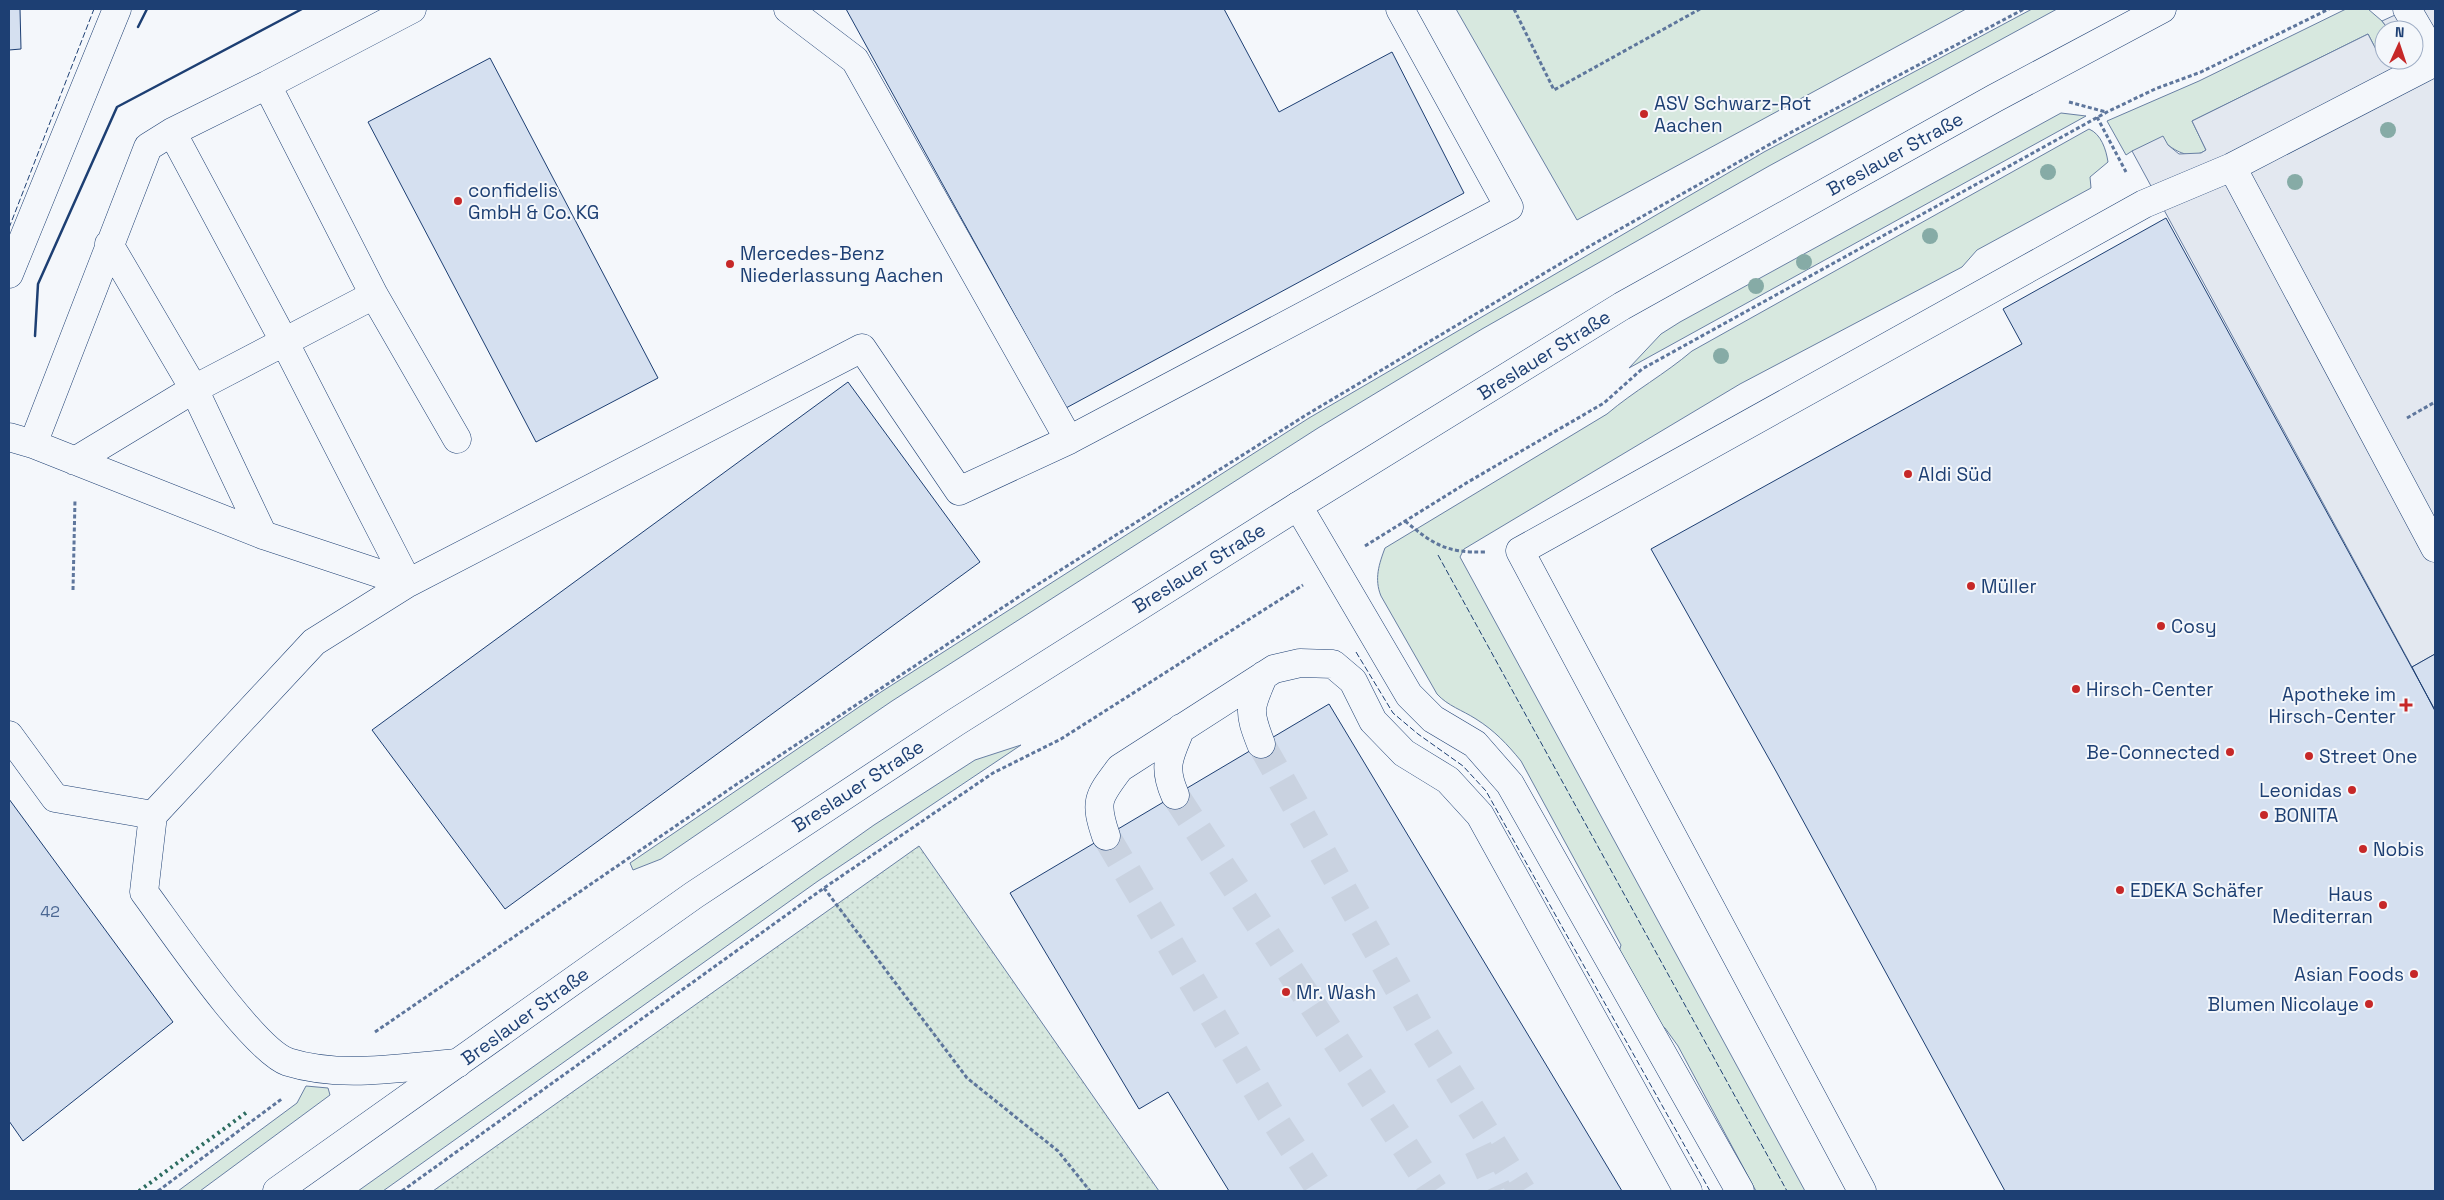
<svg xmlns="http://www.w3.org/2000/svg" width="2444" height="1200" font-family="'Space Grotesk',sans-serif">
<style>
.grass{fill:#d7e8df;stroke:#687fa3}
.park{fill:url(#park-dots);stroke:#687fa3}
.parking{fill:#e3e8f0;stroke:#687fa3}
.building{fill:#d5e0f0;stroke:#1d3f73}
.lines{fill:none;stroke-linecap:round;stroke-linejoin:round}
.minor-tunnel{stroke:#c9d2e0;stroke-width:28;stroke-dasharray:28 14;stroke-linecap:butt}
.minor-casing{stroke:#1d3f73;stroke-width:29}
.major-casing{stroke:#1d3f73;stroke-width:29}
.path{stroke:#5e769c;stroke-width:3;stroke-dasharray:4 2.5;stroke-linecap:butt}
.minor{stroke:#f4f7fb;stroke-width:28}
.major{stroke:#f4f7fb;stroke-width:28}
.hedge{stroke:#2c6c60;stroke-width:4;stroke-dasharray:2.5 4;stroke-linecap:butt}
.fence{stroke:#1d3f73;stroke-width:1;stroke-dasharray:6 2.5;stroke-linecap:butt}
.wall{stroke:#1d3f73;stroke-width:2.5}
.tree{fill:#86aba6}
.poi-dot{fill:#c62828;stroke:#f4f7fb;stroke-width:2}
.labels{text-anchor:middle;dominant-baseline:central;stroke-width:4;stroke-linejoin:round;paint-order:stroke}
.number-label{font-size:16px;fill:#4b6792}
.poi-label{font-size:19px;fill:#1d3f73;stroke:#f4f7fb;text-anchor:start}
.street-label{font-size:19px;fill:#1d3f73;stroke:#f4f7fb}
</style>
<defs>
<pattern id="park-dots" width="8" height="8" patternUnits="userSpaceOnUse" patternTransform="scale(1.25)"><rect width="8" height="8" fill="#d7e8df"/><path d="M2 2h.1M6 6h.1" fill="none" stroke="#b8c8c3" stroke-width="1.8" stroke-linecap="round"/></pattern>
</defs>
<rect width="100%" height="100%" fill="#f4f7fb"/>
<path class="grass" d="M 1456,9 L 1966,9 L 1577,220 Z
M 2032,9 L 2057,9 L 1769,166 L 1482,329 L 1318,428 L 892,701 L 661,859 L 633,870 L 630,863 L 881,692 L 1309,418 L 1764,152 Z
M 2346,9 L 2368,9 L 2382,21 L 2389,30 L 2384,30 L 2384,60 L 2388,60 L 2383,63 L 2368,34 L 2192,121 L 2206,150 C 2193,159 2180,154 2168,145 L 2132,151 L 2126,155 L 2107,121 L 2199,81 Z
M 2061,113 L 2086,116 L 1629,368 L 1661,334 L 1680,322 Z
M 2089,129 C 2101,134 2106,149 2108,162 L 2090,177 L 2091,188 L 1977,250 L 1962,267 L 1740,384 L 1464,549 L 1460,557 L 1805,1191 L 1756,1191 L 1678,1046 L 1665,1028 L 1654,1025 L 1618,955 L 1621,945 L 1521,761 C 1507,744 1495,731 1476,719 C 1462,710 1448,706 1437,694 L 1381,596 C 1374,579 1379,564 1385,548 L 1607,414 C 1634,391 1665,374 1692,351 Z
M 1021,745 L 818,881 L 383,1191 L 358,1191 L 874,825 L 975,760 Z
M 306,1086 L 328,1088 L 330,1095 L 200,1191 L 178,1191 L 297,1103 Z"/>
<path class="park" d="M 919,846 L 1159,1191 L 433,1191 Z"/>
<path class="parking" d="M 2408,9 L 2435,9 L 2435,654 L 2412,667 L 2132,151 L 2163,136 L 2168,145 L 2179,154 L 2201,153 L 2206,150 L 2192,121 L 2368,34 L 2383,63 L 2388,60 L 2414,60 L 2414,30 L 2389,30 L 2382,21 Z"/>
<path class="building" d="M 9,9 L 20,9 L 21,49 L 9,50 Z
M 846,9 L 1224,9 L 1279,112 L 1392,52 L 1464,193 L 1066,408 Z
M 490,58 L 658,378 L 536,442 L 368,122 Z
M 2166,218 L 2435,710 L 2435,1191 L 2005,1191 L 1777,773 L 1651,549 L 2022,344 L 2003,309 Z
M 848,382 L 980,562 L 505,909 L 372,730 Z
M 2435,654 L 2435,711 L 2412,667 Z
M 1329,704 L 1622,1191 L 1229,1191 L 1168,1092 L 1139,1109 L 1010,893 Z
M 9,799 L 173,1022 L 23,1141 L 9,1121 Z"/>
<g class="lines">
<path class="minor-tunnel" d="M 1261,744 L 1423,1032 L 1522,1191
M 1175,795 L 1434,1191
M 1106,836 L 1270,1113 L 1321,1191
M 1478,1148 L 1498,1191"/>
<defs>
<path id="minor" d="M 788,9 L 855,60 L 1069,440
M 2407,9 L 2435,57
M 267,85 L 374,295 L 457,439
M 172,132 L 285,343 L 408,583
M 2232,167 L 2435,548
M 109,244 L 194,389 L 263,535
M 9,274 L 117,9
M 9,437 L 33,444 L 263,535 L 408,583
M 33,444 L 148,147 L 172,132 L 267,85 L 412,9
M 75,461 L 194,389 L 374,295
M 1298,506 L 1409,695 L 1433,719 L 1475,744 L 1510,784 L 1740,1191
M 9,735 L 55,798 L 153,815
M 1261,744 C 1248,711 1249,708 1264,675
M 1175,795 C 1162,765 1170,756 1181,728
M 1106,836 C 1094,801 1098,797 1120,768 L 1274,669 L 1300,663 L 1333,664 L 1353,681 L 1373,721 L 1404,753 L 1448,780 L 1480,815 L 1688,1191
M 458,1063 C 403,1067 342,1079 288,1062 C 253,1050 170,927 144,892 L 153,815 L 314,642 L 408,583 L 862,348 L 959,491 L 1069,440 L 1509,207 L 1400,9
M 1862,1191 L 1520,551 L 2144,204 L 2232,167 L 2435,62"/>
<path id="major" d="M 277,1191 L 694,895 L 956,722 L 1298,506 L 1622,306 L 1995,98 L 2162,9"/>
</defs>
<use href="#minor" class="minor-casing"/>
<use href="#major" class="major-casing"/>
<path class="path" d="M 1514,9 L 1554,90 L 1700,9
M 2069,102 L 2106,112
M 2097,117 L 2126,172
M 2407,418 L 2435,402
M 1405,521 C 1434,545 1447,553 1485,552
M 1365,546 L 1468,482 L 1604,403 L 1642,369 L 2107,112 L 2155,89 L 2201,72 L 2329,9
M 73,590 L 75,499
M 824,888 L 967,1078 L 1058,1151 L 1090,1191
M 375,1032 L 737,784 L 1029,590 L 1306,415 L 1590,246 L 1788,134 L 2024,9
M 158,1191 L 283,1098
M 402,1191 L 824,888 L 993,773 L 1061,739 L 1303,585"/>
<use href="#minor" class="minor"/>
<use href="#major" class="major"/>
<path class="hedge" d="M 139,1191 L 247,1112"/>
<path class="fence" d="M 9,228 L 94,9
M 1438,555 L 1787,1191
M 1356,652 L 1393,713 L 1418,734 L 1463,766 L 1486,791 L 1710,1191"/>
<path class="wall" d="M 138,27 L 147,9
M 35,336 L 38,284 L 117,107 L 302,9"/>
</g>
<g class="tree">
<circle cx="2388" cy="130" r="8"/>
<circle cx="2048" cy="172" r="8"/>
<circle cx="2295" cy="182" r="8"/>
<circle cx="1930" cy="236" r="8"/>
<circle cx="1804" cy="262" r="8"/>
<circle cx="1756" cy="286" r="8"/>
<circle cx="1721" cy="356" r="8"/>
</g>
<g class="poi-dot">
<circle cx="1644" cy="114" r="5"/>
<circle cx="458" cy="201" r="5"/>
<circle cx="730" cy="264" r="5"/>
<circle cx="1908" cy="474" r="5"/>
<circle cx="1971" cy="586" r="5"/>
<circle cx="2161" cy="626" r="5"/>
<circle cx="2076" cy="689" r="5"/>
<path d="M2403.5 697.5h5v5h5v5h-5v5h-5v-5h-5v-5h5z"/>
<circle cx="2230" cy="752" r="5"/>
<circle cx="2309" cy="756" r="5"/>
<circle cx="2352" cy="790" r="5"/>
<circle cx="2264" cy="815" r="5"/>
<circle cx="2363" cy="849" r="5"/>
<circle cx="2120" cy="890" r="5"/>
<circle cx="2383" cy="905" r="5"/>
<circle cx="2414" cy="974" r="5"/>
<circle cx="1286" cy="992" r="5"/>
<circle cx="2369" cy="1004" r="5"/>
</g>
<g class="labels">
<g class="number-label">
<text x="50" y="911">42</text>
</g>
<g class="poi-label">
<text x="1654" y="103">ASV Schwarz-Rot<tspan x="1654" dy="22">Aachen</tspan></text>
<text x="468" y="190">confidelis<tspan x="468" dy="22">GmbH &amp; Co. KG</tspan></text>
<text x="740" y="253">Mercedes-Benz<tspan x="740" dy="22">Niederlassung Aachen</tspan></text>
<text x="1918" y="474">Aldi Süd</text>
<text x="1981" y="586">Müller</text>
<text x="2171" y="626">Cosy</text>
<text x="2086" y="689">Hirsch-Center</text>
<text x="2396" y="694" text-anchor="end">Apotheke im<tspan x="2396" dy="22">Hirsch-Center</tspan></text>
<text x="2220" y="752" text-anchor="end">Be-Connected</text>
<text x="2319" y="756">Street One</text>
<text x="2342" y="790" text-anchor="end">Leonidas</text>
<text x="2274" y="815">BONITA</text>
<text x="2373" y="849">Nobis</text>
<text x="2130" y="890">EDEKA Schäfer</text>
<text x="2373" y="894" text-anchor="end">Haus<tspan x="2373" dy="22">Mediterran</tspan></text>
<text x="2404" y="974" text-anchor="end">Asian Foods</text>
<text x="1296" y="992">Mr. Wash</text>
<text x="2359" y="1004" text-anchor="end">Blumen Nicolaye</text>
</g>
<g class="street-label">
<text transform="translate(1895 154) rotate(-29)">Breslauer Straße</text>
<text transform="translate(1544 355) rotate(-32)">Breslauer Straße</text>
<text transform="translate(1199 568) rotate(-32)">Breslauer Straße</text>
<text transform="translate(858 786) rotate(-33)">Breslauer Straße</text>
<text transform="translate(525 1016) rotate(-36)">Breslauer Straße</text>
</g>
</g>
<rect width="2444" height="1200" fill="none" stroke="#1d3f73" stroke-width="20"/>
<g transform="translate(2399 45) rotate(3)"><circle r="24" fill="#f4f7fb" stroke="#9eadc5"/>
<path d="M0-4L9 19L0 12L-9 19Z" fill="#c62828"/>
<text y="-8" font-size="14" font-weight="bold" text-anchor="middle" fill="#1d3f73">N</text>
</g>
</svg>
